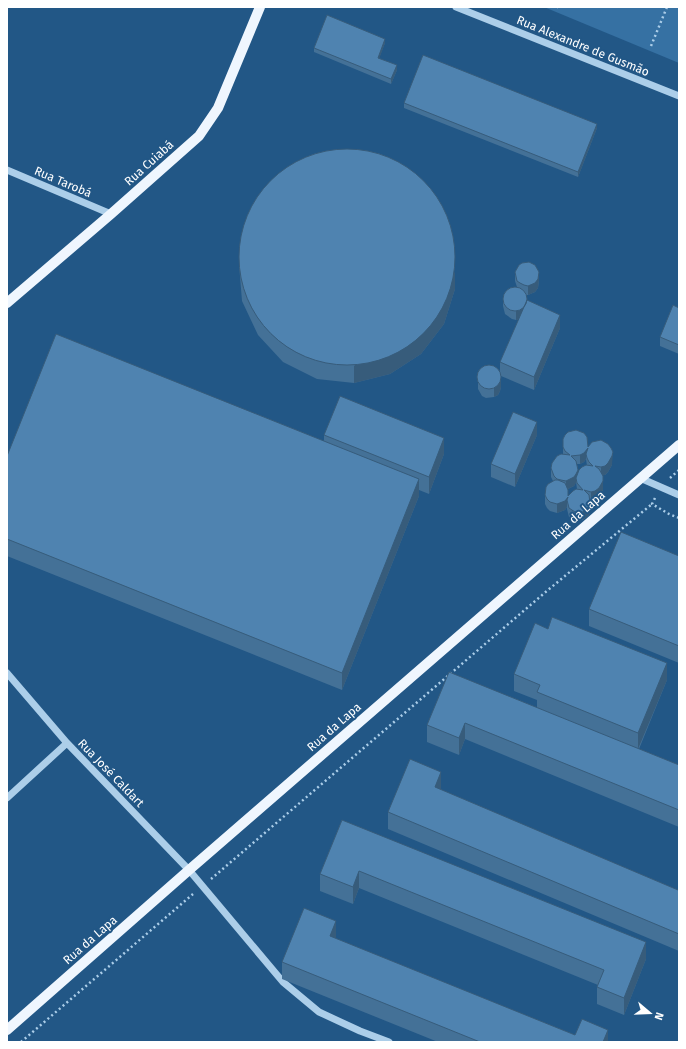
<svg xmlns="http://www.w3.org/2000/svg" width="686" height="1049" font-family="'Fira Sans',sans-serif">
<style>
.green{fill:#3671a3}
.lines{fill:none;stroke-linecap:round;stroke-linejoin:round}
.path{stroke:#accee9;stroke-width:2.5;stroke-dasharray:2 3;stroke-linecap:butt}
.minor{stroke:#accee9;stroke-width:7}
.major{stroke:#eff6fe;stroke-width:10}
.wall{fill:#447197;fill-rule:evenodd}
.shaded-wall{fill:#375c7b}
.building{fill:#4f83b0;stroke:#375c7b}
.labels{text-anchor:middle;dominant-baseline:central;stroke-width:4;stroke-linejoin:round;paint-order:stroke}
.street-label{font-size:12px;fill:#fff;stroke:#225786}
</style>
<rect width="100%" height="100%" fill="#225786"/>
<path class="green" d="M 544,7 L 679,7 L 679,63 Z"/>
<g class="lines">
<path class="path" d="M 557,7 L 558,7
M 651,46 L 667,7
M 670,478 L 679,470
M 655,498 L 652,504 L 669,514 L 679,518
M 211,879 L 548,590 L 652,504
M 21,1042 L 193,894"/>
<path class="minor" d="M 456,7 L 679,96
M 7,170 L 111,214
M 640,478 L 679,495
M 7,673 L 67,743 L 189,870 L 283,982 L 319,1012 L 360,1031 L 389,1042
M 7,798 L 67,743"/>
<path class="major" d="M 7,303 L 111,214 L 199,136 L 218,108 L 260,7
M 7,1030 L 189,870 L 679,445"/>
</g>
<path class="wall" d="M 385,43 L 379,58 L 397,70 L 391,84 L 314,52 L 314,48 Z
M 404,103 L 597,128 L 578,177 L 404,108 Z
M 239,247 L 455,289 L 444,324 L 421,354 L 390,374 L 354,383 L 317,379 L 283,362 L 258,335 L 242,301 L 239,264 Z
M 515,272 L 539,280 L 538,288 L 535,292 L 528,295 L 526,295 L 527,300 L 560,328 L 534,390 L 501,376 L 501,387 L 500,391 L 498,395 L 494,397 L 486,398 L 482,396 L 478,389 L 478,376 L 500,373 L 500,362 L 519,319 L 516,320 L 512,319 L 505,314 L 503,306 L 503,297 L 517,287 L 515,281 Z
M 679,308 L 679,354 L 660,346 L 660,337 Z
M 324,435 L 444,454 L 429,494 L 419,490 L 419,496 L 342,690 L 7,556 L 7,456 L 324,441 Z
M 537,435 L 515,487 L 491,477 L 491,464 Z
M 563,439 L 588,447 L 612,465 L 608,472 L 605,475 L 602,475 L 603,490 L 601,494 L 599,497 L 595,499 L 590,500 L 590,512 L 589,515 L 583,520 L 575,521 L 569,517 L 567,509 L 567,507 L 565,510 L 557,513 L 550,511 L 547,508 L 545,504 L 545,495 L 553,481 L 551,477 L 551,468 L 563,455 ZM 586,459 L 587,466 L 578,475 L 577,464 L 580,464 L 584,462 ZM 576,482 L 577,489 L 568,496 L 568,489 L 574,486 Z
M 679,556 L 679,663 L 589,626 L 589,609 Z
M 514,674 L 667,680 L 639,749 L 679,765 L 679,827 L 465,739 L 459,755 L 427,742 L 427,725 L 537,708 L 537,700 L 514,691 Z
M 441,789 L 440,790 L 678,890 L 679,888 L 679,951 L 388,829 L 388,812 Z
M 342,820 L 646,959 L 624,1015 L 597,1004 L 597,987 L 598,985 L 359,888 L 353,904 L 320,891 L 320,874 Z
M 336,938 L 336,939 L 575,1035 L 608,1042 L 438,1042 L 282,979 L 282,962 Z"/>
<path class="shaded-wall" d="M 385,39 L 385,43 L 378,62 L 378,58 Z
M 397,65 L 397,70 L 391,84 L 391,79 Z
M 597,124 L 597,128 L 578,177 L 578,172 Z
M 455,272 L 455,289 L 444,324 L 421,354 L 390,374 L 354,383 L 354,366 Z
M 539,272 L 539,280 L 538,288 L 535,292 L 528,295 L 528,286 Z
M 527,297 L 527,306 L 520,319 L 516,320 L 516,311 Z
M 560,315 L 560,328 L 534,390 L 534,377 Z
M 501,379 L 501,387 L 500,391 L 498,395 L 494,397 L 494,388 Z
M 537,422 L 537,435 L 515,487 L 515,474 Z
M 444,438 L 444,454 L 429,494 L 429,477 Z
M 588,448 L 586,454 L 586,459 L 584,462 L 580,464 L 580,455 Z
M 613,452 L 612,465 L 608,472 L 605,475 L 601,476 L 601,467 Z
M 578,470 L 578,479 L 576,478 L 576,483 L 574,486 L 566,490 L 566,481 Z
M 419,479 L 419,496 L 342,690 L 342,673 Z
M 603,481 L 603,490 L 601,494 L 599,497 L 595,499 L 591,500 L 591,492 Z
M 568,497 L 567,500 L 567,507 L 565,510 L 557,513 L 557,504 Z
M 590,503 L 590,512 L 589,515 L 583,520 L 583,512 Z
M 667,663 L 667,680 L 638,749 L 638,733 Z
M 465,723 L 465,739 L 459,755 L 459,738 Z
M 441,772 L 441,789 L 435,804 L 435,787 Z
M 359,871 L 359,888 L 353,904 L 353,887 Z
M 336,921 L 336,938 L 330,953 L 330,936 Z
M 646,942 L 646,959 L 624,1015 L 624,998 Z
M 608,1030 L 608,1042 L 603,1042 Z"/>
<path class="building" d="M 327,15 L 385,39 L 378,58 L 397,65 L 391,79 L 314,48 Z
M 423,55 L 597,124 L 578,172 L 404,103 Z
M239 257a108 108 0 1 1 216 0a108 108 0 1 1-216 0Z
M 529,262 L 535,265 L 539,272 L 538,279 L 535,283 L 528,286 L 524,285 L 520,283 L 517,281 L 515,272 L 519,265 L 522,263 Z
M503 299a12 12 0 1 1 24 0a12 12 0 1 1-24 0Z
M 527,300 L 560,315 L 534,377 L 500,362 Z
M 673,305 L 679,308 L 679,345 L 660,337 Z
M 56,334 L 419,479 L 342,673 L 7,539 L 7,456 Z
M477 377a12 12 0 1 1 24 0a12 12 0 1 1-24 0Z
M 340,396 L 444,438 L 429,477 L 324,435 Z
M 513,412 L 537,422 L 515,474 L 491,464 Z
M 576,430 L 584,433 L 587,437 L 588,447 L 592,442 L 601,440 L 608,444 L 611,448 L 613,452 L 612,456 L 608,463 L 605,466 L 601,467 L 595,466 L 599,469 L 603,476 L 603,481 L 599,488 L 595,491 L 591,492 L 584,490 L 589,495 L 590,503 L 589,506 L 583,512 L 575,512 L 569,508 L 567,500 L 568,497 L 565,501 L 557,504 L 550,502 L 547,499 L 545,495 L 546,487 L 548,484 L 555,480 L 558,480 L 565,483 L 568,490 L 568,496 L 573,491 L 576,489 L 583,490 L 577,483 L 576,478 L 579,470 L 582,467 L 586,465 L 593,466 L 589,462 L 587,458 L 586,454 L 588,448 L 584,453 L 580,455 L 571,456 L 576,461 L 578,470 L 576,474 L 574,477 L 566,481 L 561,480 L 557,479 L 554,476 L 551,468 L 552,463 L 557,456 L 561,454 L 570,455 L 565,451 L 563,447 L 563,439 L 565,435 L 568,432 Z
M 621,532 L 679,556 L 679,646 L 589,609 Z
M 552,617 L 667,663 L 638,733 L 537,692 L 540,685 L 514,674 L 535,623 L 548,629 Z
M 449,672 L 679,765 L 679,810 L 465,723 L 459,738 L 427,725 Z
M 410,759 L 441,772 L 435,787 L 678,890 L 679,888 L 679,934 L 388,812 Z
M 342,820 L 646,942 L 624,998 L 597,987 L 604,970 L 359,871 L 353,887 L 320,874 Z
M 304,908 L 336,921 L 330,936 L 575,1035 L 582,1019 L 608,1030 L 603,1042 L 480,1042 L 282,962 Z"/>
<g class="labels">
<g class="street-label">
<text transform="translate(583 46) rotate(22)">Rua Alexandre de Gusmão</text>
<text transform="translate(149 163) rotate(-42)">Rua Cuiabá</text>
<text transform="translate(63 182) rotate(23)">Rua Tarobá</text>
<text transform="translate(578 515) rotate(-41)">Rua da Lapa</text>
<text transform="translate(334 727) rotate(-41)">Rua da Lapa</text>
<text transform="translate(111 773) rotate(46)">Rua José Caldart</text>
<text transform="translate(90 940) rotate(-41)">Rua da Lapa</text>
</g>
</g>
<rect width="686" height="1049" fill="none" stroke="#ffffff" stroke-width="16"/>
<g transform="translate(650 1013) rotate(109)" stroke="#225786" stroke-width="3" paint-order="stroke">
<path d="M0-3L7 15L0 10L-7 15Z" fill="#ffffff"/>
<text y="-6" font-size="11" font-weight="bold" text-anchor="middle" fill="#ffffff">N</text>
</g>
</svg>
